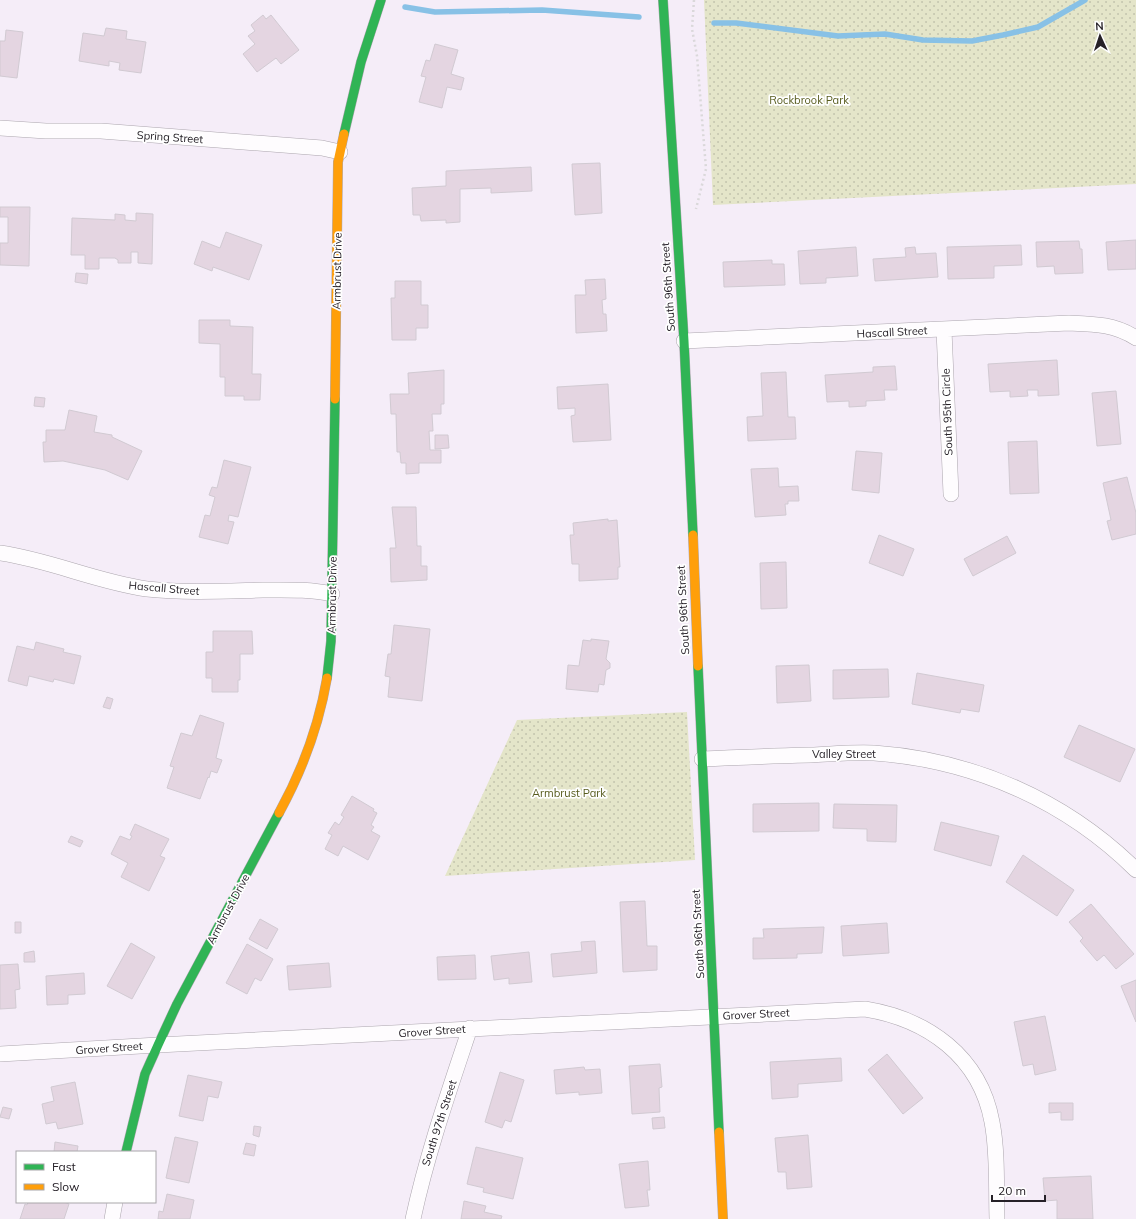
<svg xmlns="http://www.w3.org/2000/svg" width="1136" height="1219" font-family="Mulish,sans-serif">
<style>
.park{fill:url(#park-dots)}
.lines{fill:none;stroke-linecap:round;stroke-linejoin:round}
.stream{stroke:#88c1e6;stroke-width:5.5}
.building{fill:#e4d5e1;stroke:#d1cad2}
.street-casing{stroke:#aca6ae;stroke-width:16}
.fast-casing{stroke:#aca6ae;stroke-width:10}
.slow-casing{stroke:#aca6ae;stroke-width:10}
.path{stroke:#dad8da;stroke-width:2.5;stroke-dasharray:2 3;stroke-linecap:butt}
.street{stroke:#fefcfe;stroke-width:15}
.fast{stroke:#30b455;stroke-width:9}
.slow{stroke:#ff9f0a;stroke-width:9}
.labels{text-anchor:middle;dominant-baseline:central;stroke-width:3.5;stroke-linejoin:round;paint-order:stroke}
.park-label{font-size:11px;fill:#575b1d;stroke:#fff}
.street-label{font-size:11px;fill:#262128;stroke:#fff}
</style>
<defs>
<pattern id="park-dots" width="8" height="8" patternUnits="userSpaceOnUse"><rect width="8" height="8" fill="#e4e5c9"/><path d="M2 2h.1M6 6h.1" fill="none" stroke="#c3c4ad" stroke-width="1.8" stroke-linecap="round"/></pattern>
</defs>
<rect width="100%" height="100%" fill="#f5edf8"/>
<path class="park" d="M 704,0 L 1136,0 L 1136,184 L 713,205 Z
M 687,712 L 695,860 L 445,876 L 517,720 Z"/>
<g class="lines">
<path class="stream" d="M 405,7 L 435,12 L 542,10 L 639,17
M 714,23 L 736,23 L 838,36 L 885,34 L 923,40 L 972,41 L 1003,35 L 1038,27 L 1085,0"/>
</g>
<path class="building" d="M 263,15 L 266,19 L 271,15 L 299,50 L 281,64 L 276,58 L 257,72 L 243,54 L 255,44 L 248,36 L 255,31 L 251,25 Z
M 106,28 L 127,31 L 126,39 L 146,42 L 141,73 L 119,70 L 120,63 L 109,61 L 109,66 L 79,61 L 83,33 L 104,36 Z
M 6,30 L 23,32 L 17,78 L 0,76 L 0,41 L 5,41 Z
M 435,44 L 458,50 L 451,74 L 464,78 L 461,90 L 447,87 L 442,108 L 419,102 L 426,77 L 421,76 L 426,60 L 430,61 Z
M 600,163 L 602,213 L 575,215 L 572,164 Z
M 531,167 L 532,191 L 491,193 L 491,188 L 460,189 L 460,222 L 446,223 L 446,220 L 421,221 L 420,215 L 413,215 L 412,188 L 446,186 L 446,171 Z
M 0,207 L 30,207 L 29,266 L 0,265 L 0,243 L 8,243 L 8,217 L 0,217 Z
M 136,213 L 153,214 L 152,264 L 138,263 L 138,252 L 131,252 L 131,263 L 118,263 L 118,260 L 115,258 L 99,258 L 99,269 L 85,269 L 85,255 L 71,255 L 72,218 L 115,220 L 115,214 L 125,215 L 125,220 L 136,221 Z
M 226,232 L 262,245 L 249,280 L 213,267 L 212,271 L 194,264 L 202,241 L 220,248 Z
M 1136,240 L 1136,269 L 1108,270 L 1106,242 Z
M 1079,241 L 1080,249 L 1082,249 L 1083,273 L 1055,274 L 1054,266 L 1037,267 L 1036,242 Z
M 1021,245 L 1022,265 L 994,266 L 994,278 L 948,279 L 947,247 Z
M 856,247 L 858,276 L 826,278 L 826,283 L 800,284 L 798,251 Z
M 915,247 L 916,254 L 936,253 L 938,277 L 875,281 L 873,259 L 906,257 L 905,248 Z
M 772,260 L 772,264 L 784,264 L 785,285 L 724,287 L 723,262 Z
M 76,273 L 88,274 L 87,284 L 75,282 Z
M 605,279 L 606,299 L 602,300 L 603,314 L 606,314 L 607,331 L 576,333 L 575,295 L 586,295 L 585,280 Z
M 395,281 L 421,281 L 421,305 L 428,305 L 428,328 L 416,328 L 416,340 L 392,340 L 391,298 L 395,298 Z
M 199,320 L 230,320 L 230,326 L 253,327 L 252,374 L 261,374 L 260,400 L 244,400 L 244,396 L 225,396 L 225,377 L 220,377 L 220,344 L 199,343 Z
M 1057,360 L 1059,395 L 1038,396 L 1038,390 L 1027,390 L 1028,396 L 1010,397 L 1010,391 L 990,392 L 988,364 Z
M 895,366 L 897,390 L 884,390 L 885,400 L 866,401 L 866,406 L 849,407 L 849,401 L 827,402 L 825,375 L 873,372 L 873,367 Z
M 444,370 L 444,404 L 441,404 L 441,414 L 432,414 L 433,431 L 429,431 L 430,450 L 441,450 L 441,463 L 419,463 L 419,473 L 406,474 L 406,463 L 401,463 L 400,452 L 397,452 L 396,414 L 391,414 L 390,394 L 409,394 L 408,373 Z
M 786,372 L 788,417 L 795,417 L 796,439 L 748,441 L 747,417 L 763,416 L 761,373 Z
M 608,384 L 611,440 L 573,442 L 571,416 L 575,415 L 575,408 L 558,409 L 557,387 Z
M 1116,391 L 1121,444 L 1097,446 L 1092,393 Z
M 35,397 L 45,398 L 44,407 L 34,406 Z
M 69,410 L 97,416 L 94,432 L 112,435 L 112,437 L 142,451 L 128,480 L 105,470 L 63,461 L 44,462 L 43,442 L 46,442 L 46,430 L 65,430 Z
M 435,435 L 448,435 L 449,448 L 435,449 Z
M 1037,441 L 1039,493 L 1010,494 L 1008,442 Z
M 856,451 L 882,453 L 879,493 L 852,490 Z
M 224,460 L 251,467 L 238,517 L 229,515 L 228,521 L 234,522 L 228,544 L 199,537 L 205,515 L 210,516 L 215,497 L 209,495 L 212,487 L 217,488 Z
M 778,468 L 779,487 L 798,486 L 799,501 L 788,501 L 788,504 L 785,504 L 786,515 L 755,517 L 751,469 Z
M 1127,477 L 1136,513 L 1136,534 L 1112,540 L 1107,521 L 1111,520 L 1103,483 Z
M 392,507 L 416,507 L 417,546 L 421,546 L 421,566 L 427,566 L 427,580 L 391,582 L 390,548 L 396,548 Z
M 608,519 L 608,521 L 617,520 L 620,567 L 618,567 L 618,579 L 579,581 L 579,564 L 572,564 L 570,535 L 574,535 L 573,523 Z
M 879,535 L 914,549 L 903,576 L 869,563 Z
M 1007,536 L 1016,553 L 973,576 L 964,559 Z
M 786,562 L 787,608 L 761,609 L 760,563 Z
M 394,625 L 430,629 L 422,701 L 388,697 L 390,677 L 385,676 L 388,654 L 391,654 Z
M 213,631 L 252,631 L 253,654 L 240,654 L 240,680 L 238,680 L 238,692 L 212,692 L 212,678 L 206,678 L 206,652 L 213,652 Z
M 591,639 L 609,641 L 606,659 L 610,663 L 610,668 L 606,670 L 604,685 L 599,684 L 598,692 L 566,689 L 568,665 L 579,666 L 583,640 L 591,641 Z
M 36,642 L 64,649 L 63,652 L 81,656 L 74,684 L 54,679 L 53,682 L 29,676 L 27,686 L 8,681 L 17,646 L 34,650 Z
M 809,665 L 811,701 L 777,703 L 776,666 Z
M 888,669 L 889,697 L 833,699 L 833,670 Z
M 917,673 L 984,685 L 979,712 L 961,709 L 960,713 L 912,704 Z
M 107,697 L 113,699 L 110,709 L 103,707 Z
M 200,715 L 224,723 L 216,758 L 222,760 L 217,773 L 211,771 L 209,778 L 208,777 L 200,799 L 167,788 L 174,767 L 170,766 L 181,733 L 192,736 Z
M 1079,725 L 1135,749 L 1120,782 L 1064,757 Z
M 352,796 L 374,809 L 373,811 L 377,813 L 371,825 L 374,827 L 371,831 L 380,836 L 368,860 L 343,846 L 338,856 L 325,849 L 332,835 L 328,833 L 335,822 L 339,825 L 344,817 L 341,815 Z
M 819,803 L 819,831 L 753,832 L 753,804 Z
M 834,804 L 897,805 L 896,842 L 867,841 L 867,829 L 833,828 Z
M 941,822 L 999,836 L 991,866 L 934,850 Z
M 135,824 L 169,839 L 160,856 L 165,858 L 149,891 L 121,877 L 128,863 L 111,854 L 120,836 L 130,840 L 132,836 L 130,835 Z
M 71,836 L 83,841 L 80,847 L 68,842 Z
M 1023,855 L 1074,890 L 1057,916 L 1006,882 Z
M 645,901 L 647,946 L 657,946 L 657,970 L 623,972 L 620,902 Z
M 1091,904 L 1134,954 L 1116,969 L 1104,955 L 1097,961 L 1080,941 L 1083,938 L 1069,922 Z
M 260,919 L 278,929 L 267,949 L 249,939 Z
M 15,922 L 21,922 L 21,933 L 15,933 Z
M 887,923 L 889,953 L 843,956 L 841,926 Z
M 824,927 L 822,953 L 797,954 L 797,958 L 753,959 L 753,938 L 764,938 L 763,929 Z
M 595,941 L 597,973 L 553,977 L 551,954 L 582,951 L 581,942 Z
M 131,943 L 155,957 L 132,999 L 107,986 Z
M 247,944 L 273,959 L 261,981 L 255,978 L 247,994 L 226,983 Z
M 34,951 L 35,962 L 24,962 L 24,953 Z
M 529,952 L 532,982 L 509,984 L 509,978 L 494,980 L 491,956 Z
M 475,955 L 476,979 L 438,980 L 437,957 Z
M 329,963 L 331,987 L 289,990 L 287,966 Z
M 18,964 L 20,989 L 15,990 L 16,1008 L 0,1009 L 0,965 Z
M 84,973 L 85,994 L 68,995 L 68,1004 L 47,1005 L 46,976 Z
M 1136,980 L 1136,1022 L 1121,986 Z
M 1045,1016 L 1056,1070 L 1035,1075 L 1033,1064 L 1023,1066 L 1014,1022 Z
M 887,1054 L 923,1098 L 903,1114 L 868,1070 Z
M 841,1058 L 842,1081 L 798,1084 L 798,1097 L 772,1099 L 770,1062 Z
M 660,1064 L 662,1087 L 659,1088 L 660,1112 L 632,1114 L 629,1066 Z
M 584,1067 L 585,1070 L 600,1069 L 602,1093 L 579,1095 L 579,1092 L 556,1094 L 554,1070 Z
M 500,1072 L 524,1080 L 511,1122 L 505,1120 L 502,1128 L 485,1122 Z
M 188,1075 L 222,1082 L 218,1098 L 208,1096 L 203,1121 L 179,1116 Z
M 75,1082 L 83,1124 L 58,1129 L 56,1122 L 46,1124 L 42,1104 L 54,1101 L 51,1087 Z
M 1049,1103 L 1073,1103 L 1073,1120 L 1061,1120 L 1061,1112 L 1049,1113 Z
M 3,1107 L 12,1109 L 9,1119 L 0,1117 Z
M 664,1117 L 665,1128 L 653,1129 L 652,1118 Z
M 254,1126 L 261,1127 L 259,1137 L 253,1135 Z
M 808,1135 L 812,1187 L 787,1189 L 786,1172 L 778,1172 L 775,1138 Z
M 175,1137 L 198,1142 L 189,1183 L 166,1178 Z
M 55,1142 L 78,1146 L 77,1152 L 54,1152 Z
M 246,1143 L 256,1145 L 254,1156 L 243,1154 Z
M 476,1147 L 523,1158 L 513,1199 L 483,1192 L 484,1188 L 467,1184 Z
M 648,1161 L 650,1190 L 647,1190 L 649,1206 L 625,1208 L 619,1164 Z
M 1091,1176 L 1093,1219 L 1057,1219 L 1057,1200 L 1045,1201 L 1043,1178 Z
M 167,1194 L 194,1200 L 190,1219 L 158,1219 L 159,1211 L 163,1212 Z
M 464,1201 L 486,1206 L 484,1212 L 502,1216 L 501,1219 L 461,1219 Z
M 28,1202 L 64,1202 L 69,1204 L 64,1219 L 20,1219 L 25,1204 L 27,1205 Z"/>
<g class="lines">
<defs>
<path id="street" d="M 0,128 L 46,131 L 101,131 L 322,148 L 340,152
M 944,330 L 951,494
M 684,341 L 1069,323 C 1094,324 1114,324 1136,338
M 0,553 C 50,560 97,582 147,589 C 186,593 224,591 263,590 C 286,590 309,589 332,594
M 702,759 C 738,757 774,756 811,755 C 832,754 853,752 874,753 C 973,760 1065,800 1136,870
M 0,1054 L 158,1045 L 865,1009 C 927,1019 980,1056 992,1122 C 998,1153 996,1187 997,1219
M 112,1219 L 115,1202
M 413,1219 C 427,1154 449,1091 470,1028"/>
<path id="fast" d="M 663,0 L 684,341 L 693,535
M 344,134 L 361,62 L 381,0
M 698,666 L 719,1132
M 327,678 L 331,641 L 335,399
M 126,1152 L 145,1074 L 158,1045 L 177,1004 L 279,813"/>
<path id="slow" d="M 335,399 L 338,162 L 344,134
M 693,535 L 698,666
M 279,813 C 302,771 319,725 327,678
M 719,1132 L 723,1219"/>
</defs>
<use href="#street" class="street-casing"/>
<use href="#fast" class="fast-casing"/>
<use href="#slow" class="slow-casing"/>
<path class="path" d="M 694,0 L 692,29 L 697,56 L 706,169 L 696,209"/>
<use href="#street" class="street"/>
<use href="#fast" class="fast"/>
<use href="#slow" class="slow"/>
</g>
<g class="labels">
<g class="park-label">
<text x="809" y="100">Rockbrook Park</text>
<text x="569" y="793">Armbrust Park</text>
</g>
<g class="street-label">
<text transform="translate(170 137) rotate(4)">Spring Street</text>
<text transform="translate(337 271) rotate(-89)">Armbrust Drive</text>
<text transform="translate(668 287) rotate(-94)">South 96th Street</text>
<text transform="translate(892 332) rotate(-3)">Hascall Street</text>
<text transform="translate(947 412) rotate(-92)">South 95th Circle</text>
<text transform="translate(164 588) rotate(5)">Hascall Street</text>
<text transform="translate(332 595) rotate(-89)">Armbrust Drive</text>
<text transform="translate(683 610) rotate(-93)">South 96th Street</text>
<text x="844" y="754">Valley Street</text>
<text transform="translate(228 909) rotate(-62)">Armbrust Drive</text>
<text transform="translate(698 934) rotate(-93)">South 96th Street</text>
<text transform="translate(756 1014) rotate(-3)">Grover Street</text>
<text transform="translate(432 1031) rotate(-4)">Grover Street</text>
<text transform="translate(109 1048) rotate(-4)">Grover Street</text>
<text transform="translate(439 1123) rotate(-72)">South 97th Street</text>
</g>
</g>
<rect x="16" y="1151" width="140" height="52" fill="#ffffff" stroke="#a8a6a9"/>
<rect x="24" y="1164" width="20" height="6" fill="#30b455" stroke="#a8a6a9"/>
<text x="52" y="1171" font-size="12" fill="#262128">Fast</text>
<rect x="24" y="1184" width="20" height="6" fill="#ff9f0a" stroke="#a8a6a9"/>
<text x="52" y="1191" font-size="12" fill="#262128">Slow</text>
<g transform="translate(1100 36) rotate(357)" stroke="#ffffff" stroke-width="3" paint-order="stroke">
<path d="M0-3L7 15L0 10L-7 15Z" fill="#262128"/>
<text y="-6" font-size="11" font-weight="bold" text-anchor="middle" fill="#262128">N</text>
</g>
<path d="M992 1195v6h53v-6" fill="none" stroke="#262128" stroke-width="2"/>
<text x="998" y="1195" font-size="12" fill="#262128" stroke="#ffffff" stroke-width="3" paint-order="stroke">20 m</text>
</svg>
